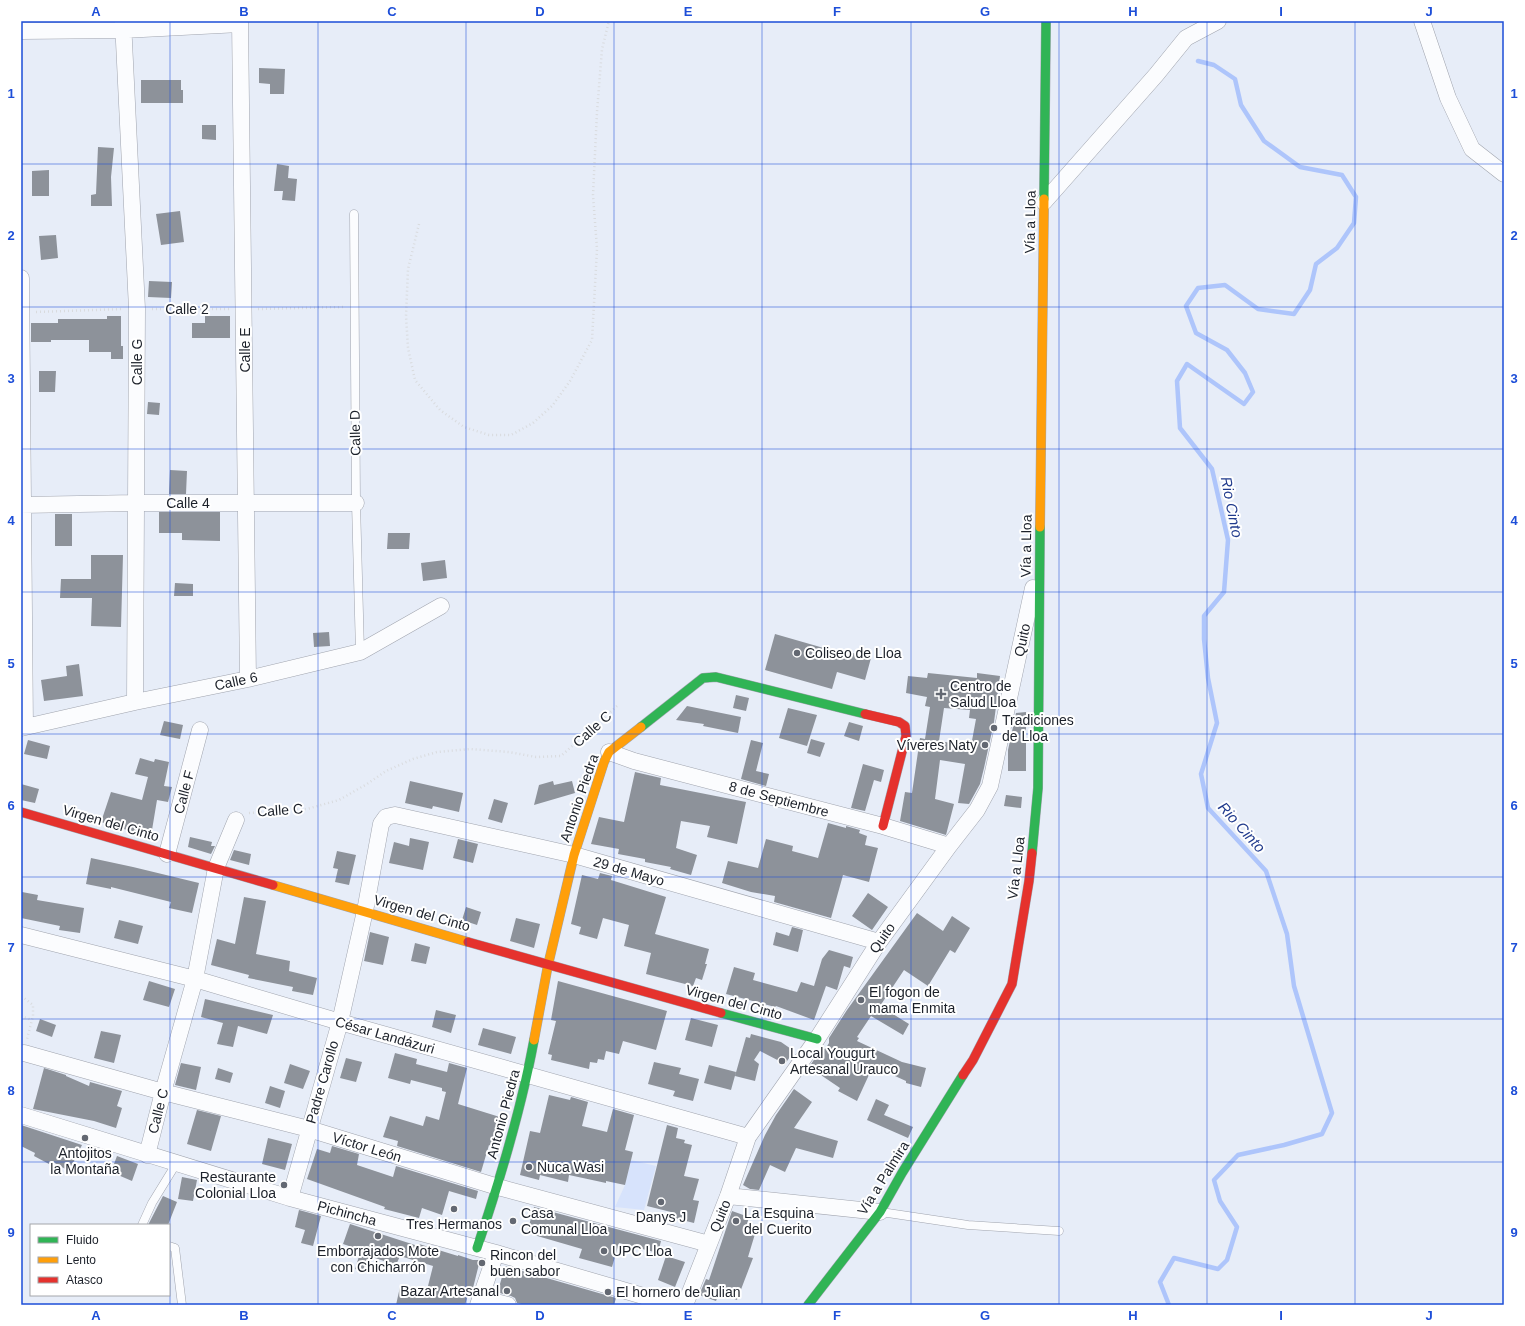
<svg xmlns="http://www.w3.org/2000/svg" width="1525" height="1326" font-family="Arial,sans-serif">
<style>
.green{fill:#d7e3fc}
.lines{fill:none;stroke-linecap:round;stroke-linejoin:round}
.stream{stroke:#aec5fb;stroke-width:4.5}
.building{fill:#8d929a;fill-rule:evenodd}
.lane-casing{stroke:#a0a4ae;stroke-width:9}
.street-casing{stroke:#a0a4ae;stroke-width:17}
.fast-casing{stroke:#a0a4ae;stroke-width:10}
.slow-casing{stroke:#a0a4ae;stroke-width:10}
.jam-casing{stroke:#a0a4ae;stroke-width:10}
.path{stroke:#d9dbde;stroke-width:2.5;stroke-dasharray:1 3;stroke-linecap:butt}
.lane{stroke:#fbfcfe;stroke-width:8}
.street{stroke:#fbfcfe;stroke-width:16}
.fast{stroke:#30b455;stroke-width:9}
.slow{stroke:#ff9f0a;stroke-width:9}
.jam{stroke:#e5322d;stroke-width:9}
.grid{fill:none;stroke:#1d4ed8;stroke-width:1;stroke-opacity:0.55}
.poi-dot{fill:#636872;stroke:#fff;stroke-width:1.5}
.labels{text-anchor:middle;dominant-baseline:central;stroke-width:4;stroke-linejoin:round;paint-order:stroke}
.street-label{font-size:14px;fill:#1c212a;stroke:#fff}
.poi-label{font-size:14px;fill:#1c212a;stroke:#fff;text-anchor:start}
.water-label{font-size:15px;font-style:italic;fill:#213b8d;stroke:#fff}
.neatline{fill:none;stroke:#1d4ed8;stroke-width:1.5}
.grid-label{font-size:13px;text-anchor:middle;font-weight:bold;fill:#1d4ed8}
</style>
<rect width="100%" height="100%" fill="#e7edf8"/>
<path class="green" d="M 631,1160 L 656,1166 L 644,1210 L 615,1207 L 625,1185 Z"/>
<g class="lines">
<path class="stream" d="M 1169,1305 L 1160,1282 L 1174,1258 L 1218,1269 L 1227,1260 L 1237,1227 L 1220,1201 L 1214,1180 L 1238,1155 L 1284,1145 L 1322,1134 L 1332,1113 L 1294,986 L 1287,934 L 1266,871 L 1208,808 L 1201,774 L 1217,723 L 1208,678 L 1204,639 L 1204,616 L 1224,592 L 1228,540 L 1212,469 L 1180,428 L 1177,381 L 1187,364 L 1244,404 L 1253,392 L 1245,373 L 1227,350 L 1196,333 L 1186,306 L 1198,288 L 1225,285 L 1258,309 L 1294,314 L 1310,290 L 1316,264 L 1337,248 L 1354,223 L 1356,197 L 1342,175 L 1300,167 L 1264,141 L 1241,105 L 1235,79 L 1214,65 L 1198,61"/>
</g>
<path class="building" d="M 259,68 L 285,69 L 284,94 L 270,94 L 270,84 L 259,83 Z
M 141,80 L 181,80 L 181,90 L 183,90 L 183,103 L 141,103 Z
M 202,125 L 216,125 L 216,140 L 202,139 Z
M 98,147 L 114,148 L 111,177 L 112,206 L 91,206 L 91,195 L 96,194 Z
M 277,164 L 289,166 L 288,178 L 297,179 L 295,201 L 282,200 L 283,191 L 274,191 Z
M 49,170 L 49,196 L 32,196 L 32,171 Z
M 180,211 L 184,242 L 161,245 L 156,214 Z
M 56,235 L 58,258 L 41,260 L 39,236 Z
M 149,281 L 172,282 L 171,298 L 148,297 Z
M 107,316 L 121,316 L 121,346 L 123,346 L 123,359 L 111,359 L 111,352 L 89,352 L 89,340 L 51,340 L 51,342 L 31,342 L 31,323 L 58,323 L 58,319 L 107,319 Z
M 205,316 L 230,316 L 230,338 L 192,338 L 192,323 L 205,323 Z
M 39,371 L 56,371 L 55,392 L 39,392 Z
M 148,402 L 160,403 L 159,415 L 147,414 Z
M 170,470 L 187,471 L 186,494 L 169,494 Z
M 159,512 L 220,512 L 220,541 L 182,540 L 182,533 L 159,533 Z
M 55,514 L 72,514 L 72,546 L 55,546 Z
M 388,533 L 410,533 L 409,549 L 387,549 Z
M 91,555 L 123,555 L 121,627 L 91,626 L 92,598 L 60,598 L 61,579 L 91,579 Z
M 445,560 L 447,578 L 423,581 L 421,563 Z
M 175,583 L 193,584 L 193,596 L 174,596 Z
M 329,632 L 330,646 L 314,647 L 313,633 Z
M 775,634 L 848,655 L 849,652 L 871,658 L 865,680 L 837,672 L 832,689 L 765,670 Z
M 79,664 L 83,696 L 44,701 L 41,680 L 67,676 L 66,666 Z
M 928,673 L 977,678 L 977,673 L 1000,676 L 994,722 L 984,768 L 980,784 L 969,804 L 958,803 L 965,764 L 940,760 L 935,799 L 954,804 L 946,835 L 900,821 L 905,792 L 912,793 L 920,738 L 925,739 L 930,707 L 925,706 L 927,697 L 906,693 L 908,676 L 927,678 ZM 944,708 L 970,710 L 969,718 L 976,719 L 971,746 L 939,741 Z
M 736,695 L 749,698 L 746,711 L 733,708 Z
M 687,706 L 741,717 L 738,733 L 703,726 L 704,724 L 676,720 Z
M 788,708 L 817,715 L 807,746 L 779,738 Z
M 1026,712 L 1026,771 L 1008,771 L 1008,750 L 1016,713 Z
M 164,721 L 183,725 L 180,739 L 160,735 Z
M 849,722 L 863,726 L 859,741 L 844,736 Z
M 811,739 L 825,743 L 820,757 L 807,753 Z
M 28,740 L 50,746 L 47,759 L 24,754 Z
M 751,740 L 763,743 L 756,771 L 769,774 L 766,786 L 741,779 Z
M 140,758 L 154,762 L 155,759 L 169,762 L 164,786 L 172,787 L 168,802 L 157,800 L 152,830 L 145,829 L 144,833 L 127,830 L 101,822 L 111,792 L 142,800 L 148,777 L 135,774 Z
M 863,764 L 884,770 L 881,782 L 874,780 L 865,811 L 851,808 Z
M 635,772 L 661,778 L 660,785 L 746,802 L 737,844 L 707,837 L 710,826 L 681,821 L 676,848 L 697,855 L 691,875 L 670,869 L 671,867 L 645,862 L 645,859 L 618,854 L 619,849 L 591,844 L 599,817 L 624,822 Z
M 410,781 L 463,793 L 459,812 L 433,806 L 432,809 L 405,803 Z
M 553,781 L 554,785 L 572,781 L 575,793 L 534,805 L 539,785 Z
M 21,784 L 39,789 L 35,803 L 21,800 Z
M 1006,795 L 1022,797 L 1021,808 L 1004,806 Z
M 494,799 L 508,803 L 502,823 L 488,819 Z
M 828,823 L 846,828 L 846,826 L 860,830 L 859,833 L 867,836 L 865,845 L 878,848 L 869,882 L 843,875 L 831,918 L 774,902 L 775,896 L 751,892 L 722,883 L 728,861 L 758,868 L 766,839 L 793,846 L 792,851 L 818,858 Z
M 190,837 L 212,842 L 211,846 L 215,846 L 211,854 L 188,847 Z
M 410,838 L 429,842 L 423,870 L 389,863 L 394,842 L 409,846 Z
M 458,839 L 478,844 L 473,863 L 453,858 Z
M 234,850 L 251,854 L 249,865 L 230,860 Z
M 337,851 L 356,855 L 349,885 L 335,882 L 338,869 L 333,868 Z
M 91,858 L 133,867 L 199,883 L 192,913 L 169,908 L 171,902 L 111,887 L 111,889 L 86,884 Z
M 600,873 L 612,876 L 611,880 L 666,897 L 655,934 L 709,949 L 705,964 L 707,964 L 702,980 L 696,978 L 693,986 L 646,974 L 651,953 L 624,946 L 629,925 L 603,918 L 597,939 L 579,934 L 581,927 L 571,924 L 582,875 L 598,879 Z
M 22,892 L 38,895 L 37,900 L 84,908 L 80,933 L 59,930 L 60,926 L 21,918 Z
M 868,893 L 888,907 L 872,930 L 852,916 Z
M 244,897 L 266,901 L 256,954 L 290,961 L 289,971 L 317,978 L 313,995 L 292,991 L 293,987 L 248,978 L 249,975 L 211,965 L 217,939 L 235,944 Z
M 466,907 L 481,912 L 477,925 L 462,920 Z
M 917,913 L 943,931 L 952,916 L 970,928 L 955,953 L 950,950 L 928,986 L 904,970 L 880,1006 L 909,1024 L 903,1035 L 871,1016 L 857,1037 L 859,1038 L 857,1041 L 902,1062 L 926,1068 L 921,1087 L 906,1083 L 906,1081 L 873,1066 L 857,1101 L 838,1091 L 840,1088 L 809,1067 L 820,1051 L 826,1048 L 829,1043 L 829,1038 L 847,1010 Z
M 516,918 L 540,924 L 534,948 L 510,941 Z
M 119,920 L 143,926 L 138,944 L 114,938 Z
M 792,927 L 803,930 L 798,952 L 773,945 L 776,932 L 789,936 Z
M 370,932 L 389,937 L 383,965 L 364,961 Z
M 415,943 L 430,947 L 426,964 L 411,961 Z
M 829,950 L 853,957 L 850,968 L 844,966 L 837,990 L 826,986 L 814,1020 L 776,1006 L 775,1007 L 726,994 L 734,967 L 755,973 L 753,980 L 797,992 L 801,982 L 814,986 L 822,959 Z
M 149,981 L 175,989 L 169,1007 L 143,1000 Z
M 558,981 L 667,1011 L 656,1050 L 623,1041 L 619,1054 L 606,1051 L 604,1060 L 598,1059 L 597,1063 L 590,1062 L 589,1069 L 551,1060 L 552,1055 L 548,1054 L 556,1021 L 551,1020 Z
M 205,999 L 273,1015 L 267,1034 L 238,1026 L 233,1047 L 217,1044 L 223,1023 L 201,1017 Z
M 436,1010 L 456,1015 L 451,1033 L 432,1027 Z
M 691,1018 L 718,1025 L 712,1047 L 685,1040 Z
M 40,1019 L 56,1025 L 52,1037 L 36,1031 Z
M 483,1028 L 516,1037 L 511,1054 L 478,1045 Z
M 101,1031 L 121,1035 L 114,1063 L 94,1058 Z
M 751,1034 L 781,1042 L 794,1051 L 785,1064 L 760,1051 L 754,1060 L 759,1064 L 755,1081 L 735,1076 L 746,1037 L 750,1038 Z
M 395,1053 L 417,1059 L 416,1064 L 447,1072 L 449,1063 L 467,1068 L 458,1104 L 503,1118 L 494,1147 L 489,1145 L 481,1172 L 397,1146 L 398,1141 L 383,1137 L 390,1116 L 423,1126 L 426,1116 L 439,1120 L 446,1092 L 442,1091 L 442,1088 L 411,1080 L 410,1084 L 388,1078 Z
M 346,1058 L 362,1062 L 356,1082 L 340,1078 Z
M 654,1062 L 681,1068 L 679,1074 L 699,1079 L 693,1101 L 673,1096 L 675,1091 L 648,1084 Z
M 181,1063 L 201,1067 L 196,1090 L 175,1085 Z
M 290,1064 L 310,1071 L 303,1089 L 284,1083 Z
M 709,1065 L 736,1072 L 731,1090 L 704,1083 Z
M 44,1068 L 66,1075 L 66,1076 L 89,1086 L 90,1082 L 122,1091 L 117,1106 L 122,1108 L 116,1128 L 94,1121 L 33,1109 Z
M 218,1068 L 233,1073 L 230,1083 L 215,1079 Z
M 270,1086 L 285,1091 L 280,1108 L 265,1103 Z
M 794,1089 L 812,1102 L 794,1128 L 838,1141 L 833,1158 L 796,1148 L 785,1172 L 770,1165 L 759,1190 L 750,1189 L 743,1185 L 765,1135 L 776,1115 Z
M 549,1095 L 570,1100 L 571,1097 L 588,1102 L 582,1126 L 607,1132 L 613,1109 L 634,1115 L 625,1150 L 633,1152 L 625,1185 L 606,1181 L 606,1183 L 569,1175 L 568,1182 L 540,1175 L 539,1180 L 520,1175 L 530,1131 L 540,1133 Z
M 876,1099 L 889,1105 L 884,1115 L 913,1127 L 908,1138 L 867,1120 Z
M 197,1110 L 221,1116 L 211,1151 L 187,1144 Z
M 21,1125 L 82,1145 L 69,1171 L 51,1161 L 49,1164 L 34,1156 L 35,1153 L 21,1146 Z
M 667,1125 L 678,1128 L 676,1138 L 685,1140 L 684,1143 L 692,1145 L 684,1176 L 699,1179 L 693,1200 L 699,1201 L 694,1223 L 674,1218 L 675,1213 L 647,1206 Z
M 268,1138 L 292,1144 L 285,1170 L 262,1164 Z
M 332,1146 L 359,1154 L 357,1165 L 393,1177 L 396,1166 L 478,1191 L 476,1199 L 449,1191 L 442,1215 L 422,1208 L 419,1218 L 384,1209 L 385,1207 L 307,1179 L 317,1149 L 330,1153 Z
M 117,1156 L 138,1164 L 132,1181 L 111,1172 Z
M 182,1177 L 197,1180 L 193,1201 L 178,1199 Z
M 163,1196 L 177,1202 L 168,1225 L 148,1225 Z
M 534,1207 L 661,1241 L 658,1253 L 619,1243 L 612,1267 L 579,1258 L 582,1249 L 527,1233 Z
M 299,1210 L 321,1216 L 313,1246 L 301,1243 L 305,1230 L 295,1227 Z
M 732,1211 L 749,1217 L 745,1231 L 755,1234 L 748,1257 L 753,1258 L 737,1300 L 719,1293 L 716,1301 L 699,1295 L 706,1279 L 709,1280 Z
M 350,1224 L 418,1246 L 419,1244 L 458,1256 L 458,1255 L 473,1260 L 480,1260 L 473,1288 L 470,1288 L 465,1305 L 396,1305 L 400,1287 L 426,1294 L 433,1266 L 400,1256 L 396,1265 L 372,1257 L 366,1273 L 355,1269 L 361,1250 L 343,1244 Z
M 666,1256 L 685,1262 L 675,1287 L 658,1280 Z
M 505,1266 L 616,1298 L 614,1305 L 526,1305 L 517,1303 L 515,1298 L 511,1296 L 496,1292 L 498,1284 L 500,1284 Z"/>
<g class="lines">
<defs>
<path id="lane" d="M 354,214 L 356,503 L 360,652
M 881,1212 L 968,1225 L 1059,1231
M 142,1225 L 152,1203 L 176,1164
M 169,1246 L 175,1248 L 182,1305"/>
<path id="street" d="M 123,21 L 137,309 L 135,702
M 240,21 L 248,679
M 1422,21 L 1448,98 L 1472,149 L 1504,174
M 21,31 L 123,30 L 240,24
M 1044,202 L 1156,75 L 1186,38 L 1218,21
M 21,278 L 25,727
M 21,505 L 136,503 L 356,503
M 21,728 L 135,702 L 248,679 L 360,652 L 441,606
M 609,752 L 634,761 L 883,826 L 949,846
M 167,854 L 200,730
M 21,935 L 195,979 L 340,1022 L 748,1137
M 24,1053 L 163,1092 L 309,1129 L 498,1187 L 709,1244
M 21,1115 L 290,1198 L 496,1253 L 674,1305
M 147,1155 L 163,1092 L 195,979 L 216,868 L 236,820
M 728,1196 L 880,1212
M 290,1198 L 340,1022 L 365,911 L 381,824 L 386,817 L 395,815 L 574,855 L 879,942
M 480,1298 L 508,1305
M 478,1305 L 496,1253
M 685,1305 L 728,1196 L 748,1137 L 817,1039 L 879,942 L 949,846 L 977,810 L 990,786 L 1033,588"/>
<path id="fast" d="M 1044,199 L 1046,21
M 641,727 L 703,678 L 716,677 L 865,714
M 1032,853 L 1038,788 L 1040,527
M 721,1013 L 817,1039
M 477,1248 C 500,1180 521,1111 534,1040
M 808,1305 L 880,1212 L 902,1173 L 963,1075"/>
<path id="slow" d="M 1040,527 L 1044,199
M 273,885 L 468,942
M 534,1040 L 548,965 L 574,855 L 604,762 L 609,752 L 641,727"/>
<path id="jam" d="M 865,714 L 899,722 L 905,726 L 906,736 L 883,826
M 21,812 L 273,885
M 468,942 L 721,1013
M 963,1075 L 973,1060 L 1012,984 L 1029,881 L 1032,853"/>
</defs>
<use href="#lane" class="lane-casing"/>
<use href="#street" class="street-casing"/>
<use href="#fast" class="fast-casing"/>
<use href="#slow" class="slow-casing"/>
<use href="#jam" class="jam-casing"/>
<path class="path" d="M 419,224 L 408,269 L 406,316 L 408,348 L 415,380 L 440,410 L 464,427 L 489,435 L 511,435 L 533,423 L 552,406 L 570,381 L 592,340 L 597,249 L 593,195 L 597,112 L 602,49 L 609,21
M 152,309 L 229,309
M 258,309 L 345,307
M 36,312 L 123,309
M 249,813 L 307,809 L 339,800 L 367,784 L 386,771 L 413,759 L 437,752 L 470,749 L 509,752 L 536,757 L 561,756 L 617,706
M 21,999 L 24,998 L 33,1005 L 33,1016 L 27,1039
M 21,1016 L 32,1020"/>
<use href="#lane" class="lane"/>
<use href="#street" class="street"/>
<use href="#fast" class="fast"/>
<use href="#slow" class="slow"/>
<use href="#jam" class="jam"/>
</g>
<path class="grid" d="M 170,21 L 170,1305M 318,21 L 318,1305M 466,21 L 466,1305M 614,21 L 614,1305M 762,21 L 762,1305M 911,21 L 911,1305M 1059,21 L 1059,1305M 1207,21 L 1207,1305M 1355,21 L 1355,1305M 21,164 L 1504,164M 21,307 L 1504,307M 21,449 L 1504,449M 21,592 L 1504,592M 21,734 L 1504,734M 21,877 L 1504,877M 21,1019 L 1504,1019M 21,1162 L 1504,1162"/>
<g class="poi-dot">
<circle cx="797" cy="653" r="4"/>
<path d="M939 688h4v4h4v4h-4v4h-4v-4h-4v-4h4z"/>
<circle cx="994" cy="728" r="4"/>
<circle cx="985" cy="745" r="4"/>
<circle cx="861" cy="1000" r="4"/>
<circle cx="782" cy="1061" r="4"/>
<circle cx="85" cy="1138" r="4"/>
<circle cx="529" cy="1167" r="4"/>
<circle cx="284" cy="1185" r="4"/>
<circle cx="661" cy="1202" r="4"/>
<circle cx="454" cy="1209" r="4"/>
<circle cx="513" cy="1221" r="4"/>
<circle cx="736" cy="1221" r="4"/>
<circle cx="378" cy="1236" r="4"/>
<circle cx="604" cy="1251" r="4"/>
<circle cx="482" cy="1263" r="4"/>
<circle cx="507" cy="1291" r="4"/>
<circle cx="608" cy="1292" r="4"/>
</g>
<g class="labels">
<g class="street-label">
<text transform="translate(1030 222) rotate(-89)">Vía a Lloa</text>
<text x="187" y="309">Calle 2</text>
<text transform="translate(245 350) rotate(-90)">Calle E</text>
<text transform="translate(137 362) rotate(-90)">Calle G</text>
<text transform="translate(355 433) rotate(-91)">Calle D</text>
<text x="188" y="503">Calle 4</text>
<text transform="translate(1026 546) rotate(-89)">Vía a Lloa</text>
<text transform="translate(1022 640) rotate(-78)">Quito</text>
<text transform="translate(236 681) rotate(-12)">Calle 6</text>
<text transform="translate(592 729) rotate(-42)">Calle C</text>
<text transform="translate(184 792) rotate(-75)">Calle F</text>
<text transform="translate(579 798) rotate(-71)">Antonio Piedra</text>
<text transform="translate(779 799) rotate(15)">8 de Septiembre</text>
<text transform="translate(280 810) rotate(-4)">Calle C</text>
<text transform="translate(111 823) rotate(16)">Virgen del Cinto</text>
<text transform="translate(1016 868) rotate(-83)">Vía a Lloa</text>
<text transform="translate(629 871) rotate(16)">29 de Mayo</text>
<text transform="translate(422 913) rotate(16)">Virgen del Cinto</text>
<text transform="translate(882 938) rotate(-55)">Quito</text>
<text transform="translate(734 1002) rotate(15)">Virgen del Cinto</text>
<text transform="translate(385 1035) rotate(16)">César Landázuri</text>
<text transform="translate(322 1082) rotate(-74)">Padre Carollo</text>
<text transform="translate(158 1111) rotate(-76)">Calle C</text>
<text transform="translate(503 1114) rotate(-75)">Antonio Piedra</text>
<text transform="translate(367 1147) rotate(17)">Víctor León</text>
<text transform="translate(883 1178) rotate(-58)">Vía a Palmira</text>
<text transform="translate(347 1213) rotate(15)">Pichincha</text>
<text transform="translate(720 1216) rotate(-68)">Quito</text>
</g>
<g class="poi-label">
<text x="805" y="653">Coliseo de Lloa</text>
<text x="950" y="686">Centro de<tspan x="950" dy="16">Salud Lloa</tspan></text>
<text x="1002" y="720">Tradiciones<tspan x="1002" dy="16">de Lloa</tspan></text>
<text x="977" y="745" text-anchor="end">Víveres Naty</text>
<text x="869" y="992">El fogon de<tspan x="869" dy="16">mama Enmita</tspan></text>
<text x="790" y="1053">Local Yougurt<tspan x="790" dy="16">Artesanal Urauco</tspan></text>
<text x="85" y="1153" text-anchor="middle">Antojitos<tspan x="85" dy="16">la Montaña</tspan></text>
<text x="537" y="1167">Nuca Wasi</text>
<text x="276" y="1177" text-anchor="end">Restaurante<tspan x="276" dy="16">Colonial Lloa</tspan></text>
<text x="521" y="1213">Casa<tspan x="521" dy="16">Comunal Lloa</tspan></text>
<text x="744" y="1213">La Esquina<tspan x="744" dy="16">del Cuerito</tspan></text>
<text x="661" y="1217" text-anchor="middle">Danys J</text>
<text x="454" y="1224" text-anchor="middle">Tres Hermanos</text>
<text x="378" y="1251" text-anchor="middle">Emborrajados Mote<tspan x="378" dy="16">con Chicharrón</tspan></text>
<text x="612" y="1251">UPC Lloa</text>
<text x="490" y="1255">Rincon del<tspan x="490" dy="16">buen sabor</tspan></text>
<text x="499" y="1291" text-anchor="end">Bazar Artesanal</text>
<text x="616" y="1292">El hornero de Julian</text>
</g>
<g class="water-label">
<text transform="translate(1232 507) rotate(79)">Rio Cinto</text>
<text transform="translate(1242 827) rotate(48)">Rio Cinto</text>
</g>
</g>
<rect width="1525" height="1326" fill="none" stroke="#ffffff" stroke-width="44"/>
<rect x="30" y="1224" width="140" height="72" fill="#ffffff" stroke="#a4a6aa"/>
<rect x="38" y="1237" width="20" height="6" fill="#30b455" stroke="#a4a6aa"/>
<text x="66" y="1244" font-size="12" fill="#1c212a">Fluido</text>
<rect x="38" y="1257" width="20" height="6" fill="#ff9f0a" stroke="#a4a6aa"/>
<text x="66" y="1264" font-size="12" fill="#1c212a">Lento</text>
<rect x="38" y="1277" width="20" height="6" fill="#e5322d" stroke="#a4a6aa"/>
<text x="66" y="1284" font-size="12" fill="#1c212a">Atasco</text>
<rect x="22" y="22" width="1481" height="1282" class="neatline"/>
<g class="grid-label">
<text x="96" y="16">A</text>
<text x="244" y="16">B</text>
<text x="392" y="16">C</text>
<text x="540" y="16">D</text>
<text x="688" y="16">E</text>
<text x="837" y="16">F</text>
<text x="985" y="16">G</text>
<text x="1133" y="16">H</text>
<text x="1281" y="16">I</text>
<text x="1429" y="16">J</text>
<text x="11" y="98">1</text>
<text x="1514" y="98">1</text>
<text x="11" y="240">2</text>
<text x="1514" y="240">2</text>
<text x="11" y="383">3</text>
<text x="1514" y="383">3</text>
<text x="11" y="525">4</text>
<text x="1514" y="525">4</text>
<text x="11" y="668">5</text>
<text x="1514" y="668">5</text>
<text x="11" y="810">6</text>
<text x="1514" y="810">6</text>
<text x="11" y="952">7</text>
<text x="1514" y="952">7</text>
<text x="11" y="1095">8</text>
<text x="1514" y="1095">8</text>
<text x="11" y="1237">9</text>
<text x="1514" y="1237">9</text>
<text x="96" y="1320">A</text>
<text x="244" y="1320">B</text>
<text x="392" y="1320">C</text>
<text x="540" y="1320">D</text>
<text x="688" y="1320">E</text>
<text x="837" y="1320">F</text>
<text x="985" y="1320">G</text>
<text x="1133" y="1320">H</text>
<text x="1281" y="1320">I</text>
<text x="1429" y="1320">J</text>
</g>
</svg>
